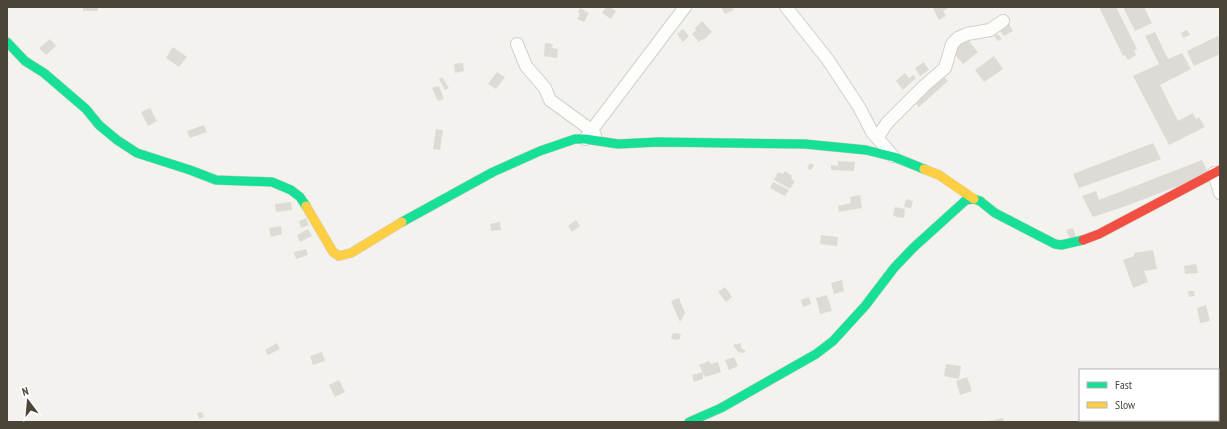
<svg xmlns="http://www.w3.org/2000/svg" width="1227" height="429" font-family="'PT Sans Narrow',sans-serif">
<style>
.building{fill:#dedbd6}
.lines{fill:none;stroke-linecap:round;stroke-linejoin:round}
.street-casing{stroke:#d2d0cb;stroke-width:14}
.fast-casing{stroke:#d3cfc5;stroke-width:10}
.slow-casing{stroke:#d3cfc5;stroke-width:10}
.jam-casing{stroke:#d3cfc5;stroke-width:10}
.street{stroke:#fdfdfc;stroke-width:12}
.fast{stroke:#16e098;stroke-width:9}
.slow{stroke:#ffcf43;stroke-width:9}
.jam{stroke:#f24e42;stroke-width:9}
</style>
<rect width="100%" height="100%" fill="#f4f2ee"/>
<path class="building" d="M 83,7 L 98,7 L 98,11 L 83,11 Z
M 606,7 L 610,7 L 616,11 L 611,19 L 602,13 Z
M 721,7 L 732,7 L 734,10 L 725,14 Z
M 935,7 L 950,7 L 943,11 L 946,16 L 939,20 L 933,8 Z
M 1099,7 L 1116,7 L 1137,49 L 1134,51 L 1136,55 L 1128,60 L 1125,55 L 1123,56 Z
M 1123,7 L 1144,7 L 1152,23 L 1135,31 Z
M 580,8 L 589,13 L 584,22 L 577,19 L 580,14 L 578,12 Z
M 702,21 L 712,32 L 703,40 L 702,39 L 699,42 L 692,34 L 696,30 L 695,28 Z
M 1008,22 L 1013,31 L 1004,36 L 998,28 Z
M 683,29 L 689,36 L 683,42 L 677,34 Z
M 1187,30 L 1190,35 L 1183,38 L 1181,33 Z
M 1155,32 L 1168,59 L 1182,53 L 1191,69 L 1160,85 L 1178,121 L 1193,113 L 1196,119 L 1199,117 L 1205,127 L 1169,145 L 1133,76 L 1159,64 L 1145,36 Z
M 998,34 L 1002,39 L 998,41 L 994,36 Z
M 1218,36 L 1220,41 L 1220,54 L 1194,66 L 1187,51 Z
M 50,39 L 56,46 L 46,55 L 39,48 Z
M 968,40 L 978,52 L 963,64 L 953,52 L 957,49 L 955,47 L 961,41 L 963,44 Z
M 545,43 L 553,44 L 552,48 L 558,49 L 557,58 L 544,56 Z
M 173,47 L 187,57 L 179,67 L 166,58 Z
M 994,56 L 1003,69 L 984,82 L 975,70 Z
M 924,62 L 929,70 L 920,76 L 915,68 Z
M 463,63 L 464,71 L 455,73 L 454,64 Z
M 497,72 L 505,77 L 496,89 L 488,84 Z
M 905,73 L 909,78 L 913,75 L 916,78 L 903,90 L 896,81 Z
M 943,76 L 948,81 L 919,107 L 914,102 Z
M 442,77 L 449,88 L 445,90 L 439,79 Z
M 439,86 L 444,99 L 438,101 L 432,88 Z
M 150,108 L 157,121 L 148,126 L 141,112 Z
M 204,125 L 207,132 L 190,138 L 187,131 Z
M 436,129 L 443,130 L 440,150 L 433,149 Z
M 1153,143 L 1161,159 L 1079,188 L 1073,174 Z
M 1202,160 L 1208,172 L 1194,180 L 1126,206 L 1093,217 L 1082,196 L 1096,191 L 1099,200 Z
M 838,161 L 855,162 L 854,171 L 831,170 L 831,165 L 838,166 Z
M 810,163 L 814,165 L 811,170 L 807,168 Z
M 785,171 L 792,176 L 791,179 L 795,181 L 790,189 L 774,180 L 778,172 L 783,174 Z
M 773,182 L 789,190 L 785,196 L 770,188 Z
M 860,195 L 862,208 L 839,212 L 838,206 L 851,203 L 850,197 Z
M 906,199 L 913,201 L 911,208 L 904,207 Z
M 291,202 L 292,210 L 276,212 L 275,204 Z
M 895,207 L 905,209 L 904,218 L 893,216 Z
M 306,218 L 309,225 L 301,228 L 299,221 Z
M 576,220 L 580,226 L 572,232 L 568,226 Z
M 500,222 L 501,230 L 491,231 L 490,224 Z
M 281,226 L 282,234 L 271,237 L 269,228 Z
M 1073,228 L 1076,238 L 1070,239 L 1066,230 Z
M 308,229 L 312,236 L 300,242 L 297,235 Z
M 821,235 L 838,237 L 837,246 L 820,244 Z
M 306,249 L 308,255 L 296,259 L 294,252 Z
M 1153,250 L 1157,269 L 1144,271 L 1148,282 L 1133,288 L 1123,260 L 1134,256 L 1134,253 Z
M 1196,264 L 1198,273 L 1185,274 L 1184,266 Z
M 842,280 L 844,291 L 834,294 L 831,283 Z
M 725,287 L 732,297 L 726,302 L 718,292 Z
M 1188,291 L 1194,291 L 1195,296 L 1189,297 Z
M 827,295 L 832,311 L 820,314 L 816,298 Z
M 809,297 L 811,304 L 803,307 L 801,300 Z
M 679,298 L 685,313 L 680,322 L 671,301 Z
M 1206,305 L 1210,321 L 1200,323 L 1197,308 Z
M 673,333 L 681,334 L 679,340 L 671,339 Z
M 277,343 L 280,349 L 268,355 L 265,350 Z
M 741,343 L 741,348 L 746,351 L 744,353 L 738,352 L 733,345 Z
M 322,352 L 325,361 L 313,365 L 310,356 Z
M 734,357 L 738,366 L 729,370 L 725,360 Z
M 709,361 L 711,364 L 718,362 L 721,372 L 705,377 L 699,365 Z
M 946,364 L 961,366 L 959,379 L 944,376 Z
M 703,372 L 703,379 L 694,382 L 692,375 Z
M 1218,376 L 1220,376 L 1220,389 L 1218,389 Z
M 967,377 L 972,391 L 960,395 L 956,381 Z
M 339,380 L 345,392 L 335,397 L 329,385 Z
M 202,412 L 204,417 L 199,419 L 197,413 Z
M 1003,418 L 1004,422 L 988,422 L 988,421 Z"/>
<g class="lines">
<defs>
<path id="street" d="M 786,7 L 828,60 L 859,107 L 872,132 L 893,156
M 517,44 L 526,66 L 545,88 L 550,100 L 591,130 L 595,135
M 877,138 L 887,123 L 924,86 L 945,68 L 952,44 L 958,38 L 967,34 L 990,30 L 1003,21
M 585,139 L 685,7
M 1214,173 L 1220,193"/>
<path id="fast" d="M 7,42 L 25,61 L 44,73 L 86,109 L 99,125 L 117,140 L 137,153 L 190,170 L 216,180 L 272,182 L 291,190 L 300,197 L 306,206
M 402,222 L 493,172 L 540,151 L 575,139 L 585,139 L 618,144 L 658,142 L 805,144 L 866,150 L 894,157 L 924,169
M 689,422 L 721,408 L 816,354 L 833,341 L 865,306 L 894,268 L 913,248 L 966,200 L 974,199 L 980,201 L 995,213 L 1055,244 L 1061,245 L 1083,240"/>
<path id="slow" d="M 924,169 L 939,175 L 974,199
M 306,206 L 333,252 L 339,256 L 351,253 L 402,222"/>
<path id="jam" d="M 1083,240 L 1099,234 L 1220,170"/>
</defs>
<use href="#street" class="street-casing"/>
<use href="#fast" class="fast-casing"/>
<use href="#slow" class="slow-casing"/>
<use href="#jam" class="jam-casing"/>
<use href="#street" class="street"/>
<use href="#fast" class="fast"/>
<use href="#slow" class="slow"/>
<use href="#jam" class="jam"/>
</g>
<rect width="1227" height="429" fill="none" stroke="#4b4439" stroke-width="16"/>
<rect x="1079" y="369" width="140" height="52" fill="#ffffff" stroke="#b7b4b0"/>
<rect x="1087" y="382" width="20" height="6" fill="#16e098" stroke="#b7b4b0"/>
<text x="1115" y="389" font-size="12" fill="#4b4439">Fast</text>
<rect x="1087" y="402" width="20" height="6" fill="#ffcf43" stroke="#b7b4b0"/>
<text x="1115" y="409" font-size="12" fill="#4b4439">Slow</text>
<g transform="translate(28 401) rotate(344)" stroke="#ffffff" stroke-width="3" paint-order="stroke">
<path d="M0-3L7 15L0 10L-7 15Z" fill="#4b4439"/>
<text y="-6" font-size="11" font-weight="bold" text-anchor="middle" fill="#4b4439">N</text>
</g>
</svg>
